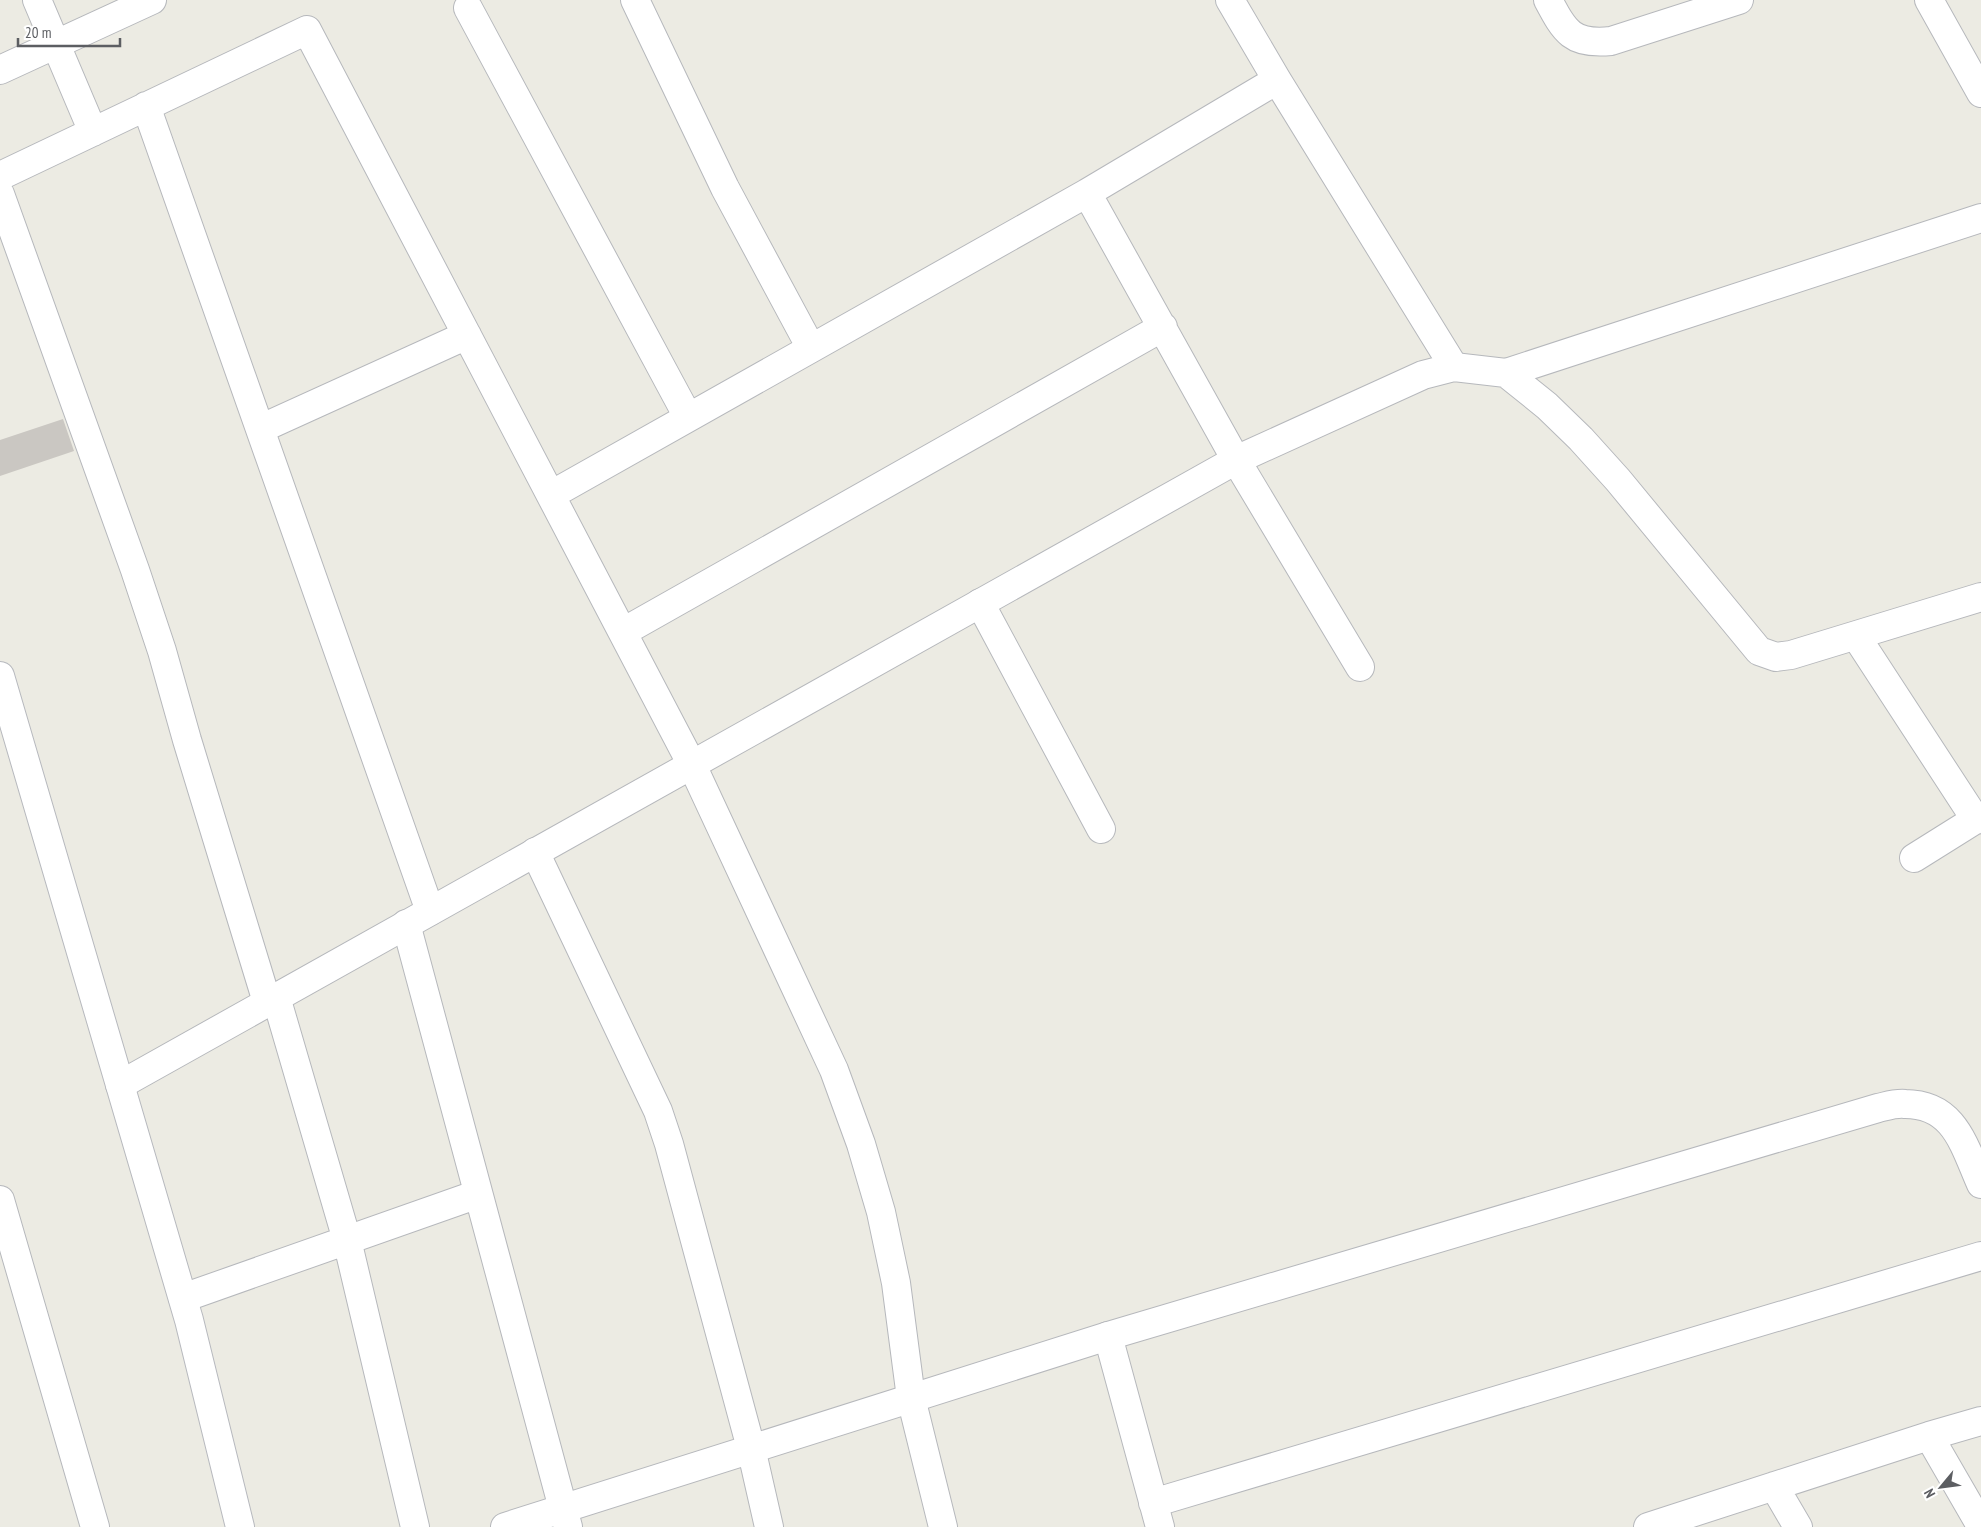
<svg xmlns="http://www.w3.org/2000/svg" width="1981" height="1527" font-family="'PT Sans Narrow',sans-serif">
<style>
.building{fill:#cac7c2}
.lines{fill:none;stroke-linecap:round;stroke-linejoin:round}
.minor-casing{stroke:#b6b8bc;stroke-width:30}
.tertiary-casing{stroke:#b6b8bc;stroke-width:30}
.secondary-casing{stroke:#b7b9be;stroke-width:30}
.minor{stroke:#fff;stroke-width:28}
.tertiary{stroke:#fff;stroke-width:28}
.secondary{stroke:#fff;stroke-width:28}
</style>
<rect width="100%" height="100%" fill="#ecebe3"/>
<path class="building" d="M 63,419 L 74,451 L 0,476 L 0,440 Z"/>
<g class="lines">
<defs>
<path id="minor" d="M 37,0 L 93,132
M 635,0 L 725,188 L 811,348
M 1230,0 L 1277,80 L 1454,367
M 1548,0 C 1565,32 1572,45 1611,41 L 1739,0
M 1929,0 L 1981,93
M 468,8 L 688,417
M 0,70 L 152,0
M 146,106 L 430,911
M 0,176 L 307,30 L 692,765 L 834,1070 L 861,1144 L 881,1212 L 896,1283 L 911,1398 L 943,1527
M 1087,193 L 1236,460 L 1360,667
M 0,194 L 135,570 L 162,651 L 187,740 L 267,1002
M 1506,373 L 1981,218
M 260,429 L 467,335
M 551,495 L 1087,193 L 1277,80
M 980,603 L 1101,829
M 623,632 L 1163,327
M 1856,636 L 1976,820
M 535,852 L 658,1111 L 669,1144 L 751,1448 L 769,1527
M 1914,858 L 1981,816
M 406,924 L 568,1527
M 276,997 L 347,1240 L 415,1527
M 0,1200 L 95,1527
M 183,1298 L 478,1194
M 1108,1336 L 1160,1527
M 1929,1436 L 1981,1526
M 1774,1486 L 1798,1527
M 1153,1503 L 1981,1256
M 1648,1527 L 1929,1436 L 1981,1421"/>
<path id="tertiary" d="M 120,1085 L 1236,460 L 1423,375 L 1454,367 L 1506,373 L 1547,406 L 1581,439 L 1618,480 L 1759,651 L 1776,657 L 1791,655 L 1981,597
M 505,1527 L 1108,1336 L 1878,1108 C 1887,1106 1896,1103 1905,1104 C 1955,1104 1964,1146 1981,1184"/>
<path id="secondary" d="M 0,676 L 189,1320 L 240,1527"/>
</defs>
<use href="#minor" class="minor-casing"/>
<use href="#tertiary" class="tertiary-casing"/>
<use href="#secondary" class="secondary-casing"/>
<use href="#minor" class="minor"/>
<use href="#tertiary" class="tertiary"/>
<use href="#secondary" class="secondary"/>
</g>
<g transform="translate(1941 1487) rotate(241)" stroke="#ffffff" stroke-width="4" paint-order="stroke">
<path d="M0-4L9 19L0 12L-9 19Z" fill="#5c5e62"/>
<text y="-8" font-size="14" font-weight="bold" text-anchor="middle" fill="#5c5e62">N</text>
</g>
<path d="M18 38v8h102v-8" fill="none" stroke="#5c5e62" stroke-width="2.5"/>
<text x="25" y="38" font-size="15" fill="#5c5e62" stroke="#ffffff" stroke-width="4" paint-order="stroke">20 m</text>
</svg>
